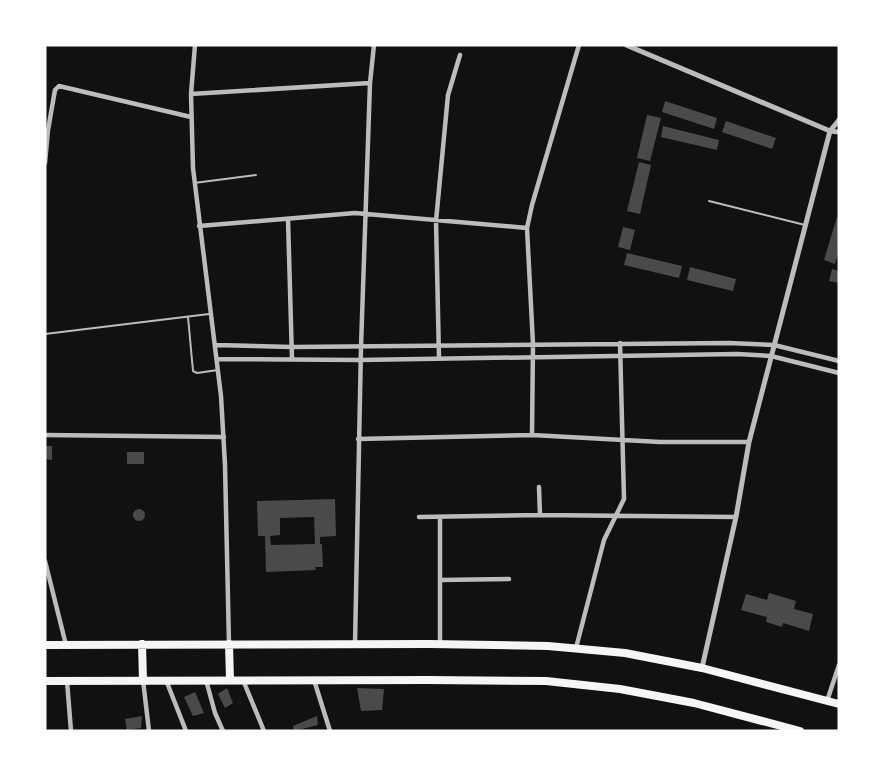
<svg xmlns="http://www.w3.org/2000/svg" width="884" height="776" font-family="Cabin,sans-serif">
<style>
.building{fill:#4a4a4a;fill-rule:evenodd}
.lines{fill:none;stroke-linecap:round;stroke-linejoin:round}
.service{stroke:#bcbcbc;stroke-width:2}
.minor{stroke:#bcbcbc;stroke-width:4.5}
.tertiary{stroke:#bcbcbc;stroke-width:5}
.trunk{stroke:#f5f5f5;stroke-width:8}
</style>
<rect width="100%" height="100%" fill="#111"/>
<path class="building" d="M 665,101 L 717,118 L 714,129 L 662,112 Z
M 647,115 L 661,118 L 650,161 L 637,158 Z
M 726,121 L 776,138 L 772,149 L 722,132 Z
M 663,126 L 719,140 L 717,150 L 661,137 Z
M 639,162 L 651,165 L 640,214 L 627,211 Z
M 837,217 L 839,218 L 839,250 L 835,264 L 824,260 Z
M 623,227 L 635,230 L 630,250 L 618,247 Z
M 627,253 L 682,266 L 679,278 L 624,265 Z
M 690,267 L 736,279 L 733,291 L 687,280 Z
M 832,269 L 839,271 L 839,283 L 829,281 Z
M 45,446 L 52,446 L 52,460 L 45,459 Z
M 127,452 L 144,452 L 144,464 L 127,464 Z
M 335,499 L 336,536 L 320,537 L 320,544 L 322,544 L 323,567 L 315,567 L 316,570 L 266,572 L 265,536 L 258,536 L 257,501 ZM 314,517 L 315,544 L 271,545 L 270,536 L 280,535 L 280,518 Z
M133 515a6 6 0 1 1 12 0a6 6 0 1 1-12 0Z
M 769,593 L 796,601 L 794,609 L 813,614 L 809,631 L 783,623 L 782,627 L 766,622 L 767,617 L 741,610 L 746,594 L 767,600 Z
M 227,688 L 233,703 L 225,708 L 218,694 Z
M 357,688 L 384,689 L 382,710 L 361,711 Z
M 195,692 L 204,713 L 193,716 L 184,697 Z
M 142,716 L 141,728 L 127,730 L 125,719 Z
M 317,716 L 318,725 L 294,731 L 293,726 Z"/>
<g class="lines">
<path class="service" d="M 194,183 L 256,175
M 709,201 L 805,225
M 188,317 L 193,371 L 197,373 L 218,370
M 45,334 L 209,314"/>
<path class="minor" d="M 195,45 L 191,94 L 193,168 L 221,396 L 225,465 L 229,644
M 191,94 L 370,83
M 45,163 L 48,130 L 55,90 L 59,86 L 191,117
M 288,219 L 292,359
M 199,226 L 355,213 L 527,228
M 216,345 L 292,347 L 729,343 L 774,345 L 839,361
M 439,358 L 436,221 L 448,95 L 460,55
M 217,359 L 360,360 L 737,354 L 771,356 L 839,373
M 45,435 L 224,437
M 532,435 L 533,344 L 527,228 L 532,205 L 579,45
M 358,439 L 532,435 L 660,442 L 749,442
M 539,487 L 540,515
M 419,517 L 540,515 L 736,517
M 440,517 L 440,644
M 45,561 L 66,645
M 440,580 L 509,579
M 355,644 L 361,347 L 370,83 L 374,45
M 576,648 L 604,540 L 624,499 L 620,343
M 143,680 L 149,731
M 166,680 L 186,731
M 206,680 L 215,713 L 223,731
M 243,680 L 264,731
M 314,680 L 330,731
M 67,681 L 71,731
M 827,701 L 839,665"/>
<path class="tertiary" d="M 626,45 L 830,131 L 839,132
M 702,668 L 736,517 L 749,442 L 830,131 L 839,120"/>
<path class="trunk" d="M 142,644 L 143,680
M 229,644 L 230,680
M 45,645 L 430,644 L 548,646 L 625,653 L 702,668 L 839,704
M 45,681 L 429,680 L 546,681 L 620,689 L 694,703 L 800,731"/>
</g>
<rect width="884" height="776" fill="none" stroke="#ffffff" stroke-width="93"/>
</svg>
